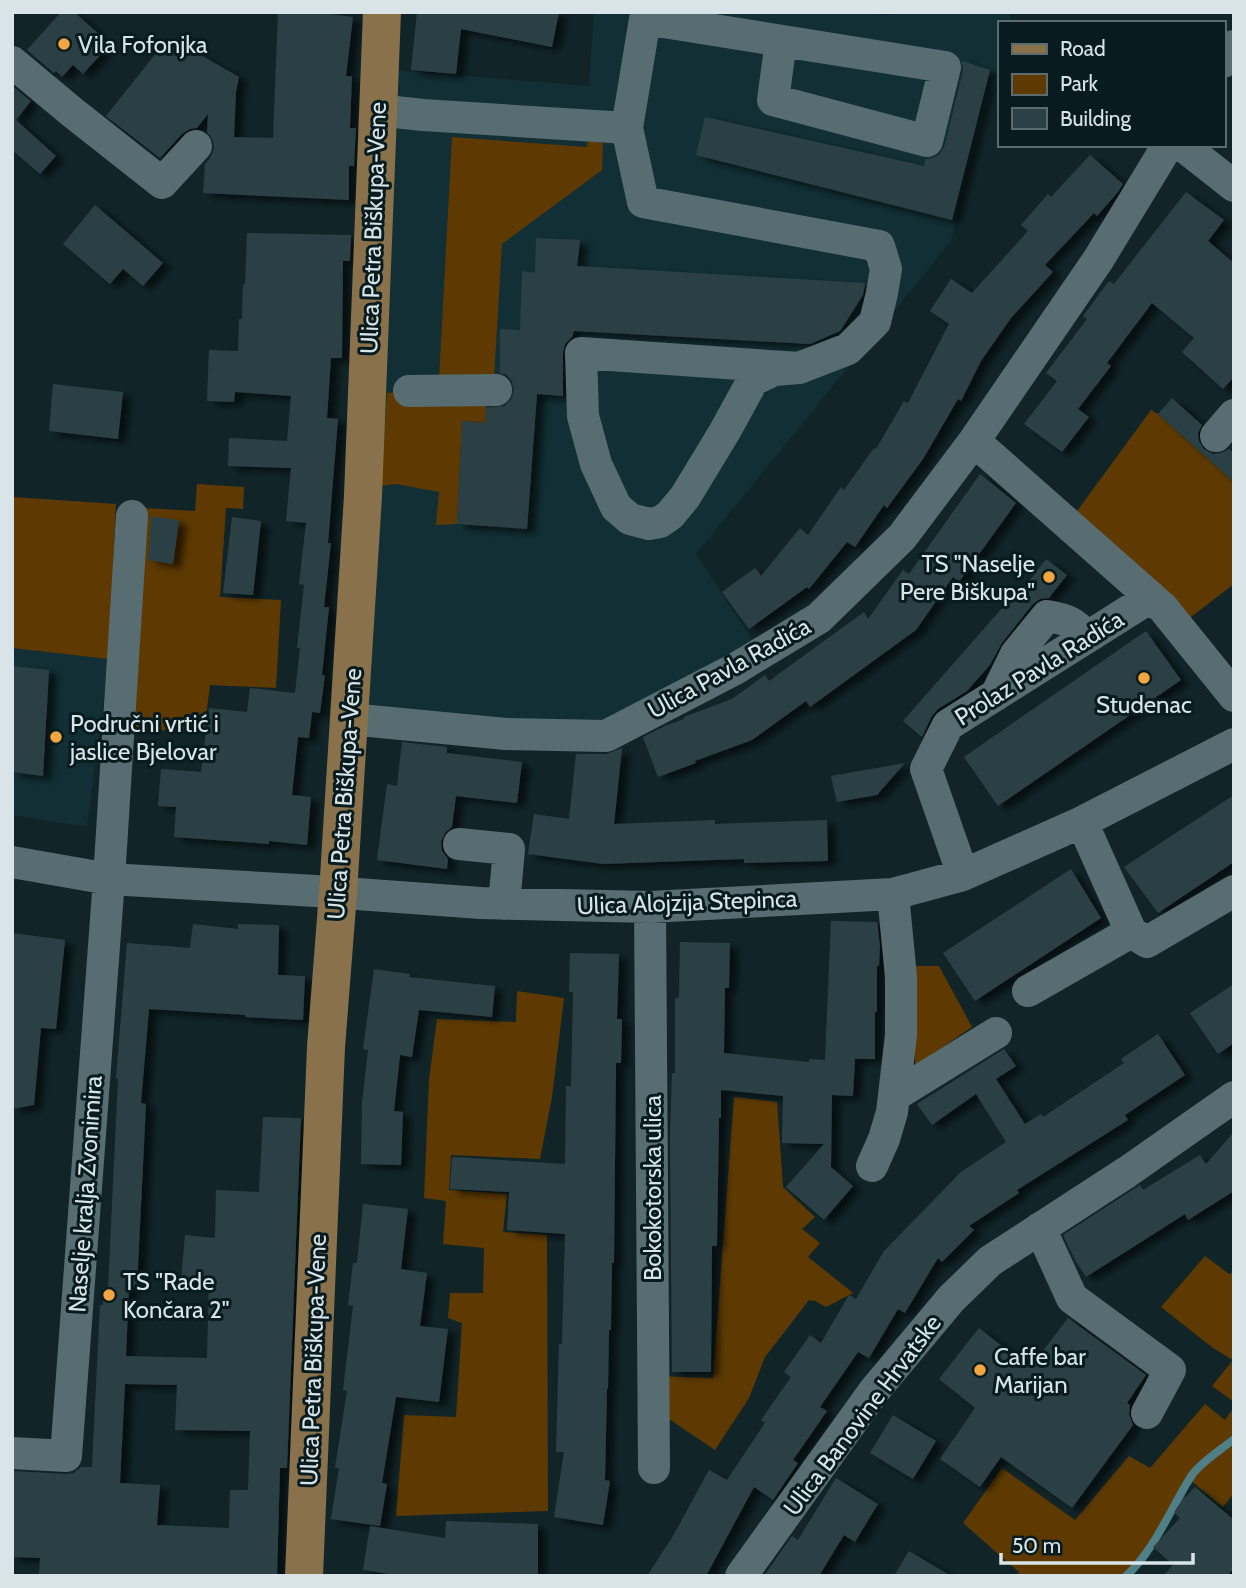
<svg xmlns="http://www.w3.org/2000/svg" width="1246" height="1588" font-family="Cabin,sans-serif">
<style>
.built{fill:#112f34}
.green{fill:#5e3a02}
.lines{fill:none;stroke-linecap:round;stroke-linejoin:round}
.stream{stroke:#507f87;stroke-width:8}
.building{fill:#2c4145;fill-rule:evenodd;filter:url(#shadow)}
.minor{stroke:#576d71;stroke-width:32}
.major{stroke:#89724b;stroke-width:38}
.poi-dot{fill:#f2a541;stroke:#081c1f;stroke-width:2.5}
.labels{text-anchor:middle;dominant-baseline:central;stroke-width:6;stroke-linejoin:round;paint-order:stroke}
.poi-label{font-size:24px;fill:#d8e4e7;stroke:#081c1f;text-anchor:start}
.street-label{font-size:24px;fill:#d8e4e7;stroke:#081c1f}
</style>
<defs>
<filter id="shadow"><feDropShadow dx="8" dy="4.5" stdDeviation="3.5" flood-color="#0009"/></filter>
</defs>
<rect width="100%" height="100%" fill="#112529"/>
<path class="built" d="M 594,12 L 859,12 L 885,15 L 914,12 L 1010,12 L 1010,23 L 999,23 L 999,83 L 989,97 L 965,182 L 951,241 L 696,554 L 761,653 L 606,736 L 349,719 L 379,69 L 589,86 Z
M 12,497 L 116,504 L 109,659 L 87,827 L 12,815 Z"/>
<path class="green" d="M 452,137 L 587,147 L 588,140 L 603,143 L 602,170 L 502,244 L 494,379 L 439,379 Z
M 487,389 L 485,423 L 462,421 L 457,524 L 436,525 L 439,492 L 396,484 L 381,486 L 387,393 L 409,391 Z
M 1151,410 L 1158,414 L 1234,482 L 1234,584 L 1187,620 L 1072,518 Z
M 197,484 L 244,487 L 243,509 L 226,508 L 220,597 L 281,600 L 276,688 L 210,685 L 204,732 L 131,729 L 144,508 L 195,511 Z
M 12,497 L 116,504 L 109,659 L 12,648 Z
M 915,966 L 939,966 L 972,1027 L 915,1066 Z
M 517,991 L 564,998 L 552,1097 L 540,1159 L 451,1155 L 449,1190 L 507,1194 L 503,1232 L 547,1235 L 548,1511 L 396,1516 L 404,1415 L 456,1417 L 462,1323 L 448,1318 L 450,1293 L 483,1293 L 484,1248 L 443,1244 L 446,1201 L 424,1198 L 429,1080 L 437,1019 L 516,1022 Z
M 734,1097 L 777,1102 L 783,1187 L 815,1217 L 802,1229 L 820,1243 L 808,1257 L 853,1293 L 826,1307 L 815,1301 L 809,1300 L 765,1357 L 749,1398 L 715,1450 L 654,1409 L 654,1376 L 713,1378 Z
M 1205,1256 L 1229,1274 L 1234,1272 L 1234,1402 L 1212,1386 L 1233,1360 L 1213,1348 L 1161,1307 Z
M 1205,1404 L 1225,1420 L 1234,1407 L 1234,1493 L 1223,1507 L 1190,1480 C 1171,1510 1151,1553 1126,1576 L 1017,1576 L 1019,1572 L 963,1523 L 1002,1468 L 1075,1520 L 1129,1456 L 1150,1468 Z"/>
<g class="lines">
<path class="stream" d="M 1126,1576 C 1155,1550 1171,1507 1192,1475 C 1201,1462 1222,1449 1234,1439"/>
</g>
<path class="building" d="M 61,12 L 74,12 L 99,34 L 92,41 L 104,51 L 83,74 L 73,65 L 62,77 L 56,71 L 54,73 L 27,50 Z
M 278,12 L 314,12 L 353,17 L 346,76 L 352,76 L 350,128 L 356,128 L 354,166 L 349,166 L 349,200 L 203,193 L 205,164 L 210,158 L 214,149 L 213,140 L 207,132 L 208,114 L 197,128 L 190,129 L 182,134 L 160,158 L 106,116 L 169,37 L 239,77 L 236,92 L 234,137 L 273,138 Z
M 417,12 L 559,12 L 552,47 L 461,29 L 456,74 L 411,70 Z
M 962,61 L 990,70 L 952,220 L 696,155 L 705,117 L 924,166 L 926,159 L 933,158 L 940,154 L 945,145 L 963,71 Z
M 12,86 L 31,101 L 16,120 L 56,156 L 40,174 L 12,150 Z
M 1090,155 L 1123,184 L 1118,192 L 1097,216 L 1094,213 L 1045,265 L 1053,272 L 1011,318 L 981,361 L 961,401 L 958,399 L 923,459 L 887,508 L 884,505 L 855,547 L 847,542 L 809,589 L 807,587 L 749,629 L 722,592 L 755,568 L 761,576 L 800,528 L 808,535 L 841,487 L 844,490 L 874,448 L 876,449 L 904,401 L 908,403 L 949,324 L 930,311 L 951,279 L 972,293 L 1028,231 L 1021,225 L 1048,194 L 1051,197 Z
M 1186,192 L 1224,220 L 1208,241 L 1234,263 L 1234,377 L 1223,389 L 1182,352 L 1194,338 L 1152,303 L 1107,363 L 1111,366 L 1078,409 L 1089,417 L 1062,452 L 1024,424 L 1057,381 L 1046,373 L 1087,319 L 1083,316 L 1109,281 L 1114,284 Z
M 95,205 L 163,263 L 143,286 L 123,269 L 110,284 L 63,244 Z
M 247,233 L 351,235 L 350,261 L 343,261 L 342,358 L 331,358 L 327,418 L 338,419 L 328,543 L 331,543 L 324,607 L 329,607 L 322,675 L 325,675 L 320,713 L 312,712 L 309,738 L 298,737 L 292,795 L 311,797 L 307,845 L 269,841 L 269,844 L 174,837 L 176,807 L 158,806 L 161,769 L 201,772 L 209,708 L 247,712 L 250,688 L 295,693 L 300,648 L 297,648 L 304,585 L 299,584 L 306,523 L 286,521 L 291,468 L 228,466 L 229,438 L 287,441 L 291,396 L 235,392 L 234,402 L 207,401 L 209,350 L 238,351 L 239,319 L 242,319 L 243,284 L 245,285 Z
M 536,238 L 580,240 L 577,266 L 865,283 L 863,295 L 840,331 L 810,344 L 574,331 L 572,337 L 565,344 L 563,353 L 563,396 L 537,394 L 527,529 L 457,524 L 462,421 L 485,423 L 486,408 L 505,406 L 512,398 L 514,390 L 512,381 L 506,374 L 500,373 L 500,329 L 520,330 L 522,271 L 535,273 Z
M 53,384 L 123,392 L 118,439 L 49,431 Z
M 1172,398 L 1202,425 L 1198,433 L 1199,441 L 1204,449 L 1213,454 L 1221,453 L 1229,449 L 1234,453 L 1234,482 L 1158,414 Z
M 980,474 L 1016,503 L 959,582 L 953,577 L 916,630 L 810,707 L 806,701 L 752,740 L 695,761 L 696,763 L 658,777 L 643,737 L 667,725 L 684,719 L 684,717 L 732,699 L 765,675 L 769,681 L 864,612 L 868,619 L 903,570 L 909,574 Z
M 151,516 L 179,520 L 173,564 L 148,560 Z
M 232,517 L 261,521 L 253,595 L 223,593 Z
M 1046,559 L 1067,575 L 1049,598 L 1040,599 L 1033,604 L 1002,643 L 990,665 L 967,691 L 938,709 L 932,716 L 922,737 L 903,721 L 1010,599 L 1013,602 Z
M 1146,631 L 1181,680 L 998,806 L 964,757 Z
M 12,666 L 49,670 L 43,776 L 12,772 Z
M 402,742 L 447,747 L 447,753 L 522,762 L 517,803 L 456,796 L 452,827 L 445,833 L 441,842 L 442,851 L 448,859 L 447,869 L 377,860 L 387,784 L 397,786 Z
M 622,748 L 614,824 L 715,820 L 715,824 L 827,820 L 828,861 L 744,863 L 744,859 L 603,864 L 528,854 L 534,814 L 569,819 L 576,754 L 606,754 Z
M 905,763 L 877,795 L 837,802 L 831,776 Z
M 1234,795 L 1234,862 L 1158,913 L 1124,867 Z
M 1071,869 L 1101,918 L 975,1001 L 943,953 Z
M 831,921 L 877,922 L 880,946 L 879,966 L 877,966 L 877,1012 L 875,1012 L 875,1059 L 855,1059 L 853,1096 L 832,1095 L 831,1167 L 853,1186 L 824,1220 L 786,1187 L 824,1144 L 782,1143 L 783,1096 L 721,1090 L 721,1118 L 719,1118 L 717,1246 L 712,1246 L 711,1372 L 672,1372 L 670,1135 L 672,1073 L 675,1073 L 675,998 L 679,998 L 680,942 L 730,943 L 729,988 L 725,988 L 724,1053 L 809,1062 L 809,1059 L 825,1060 Z
M 193,924 L 238,929 L 238,924 L 279,925 L 278,975 L 305,976 L 303,1020 L 245,1017 L 245,1015 L 149,1009 L 141,1103 L 146,1104 L 137,1287 L 129,1287 L 126,1356 L 207,1358 L 209,1284 L 181,1282 L 185,1235 L 215,1238 L 216,1190 L 259,1192 L 263,1117 L 301,1118 L 287,1468 L 280,1468 L 277,1576 L 39,1576 L 40,1558 L 12,1557 L 12,1471 L 66,1474 L 74,1473 L 81,1467 L 92,1467 L 100,1305 L 103,1305 L 103,1288 L 108,1288 L 118,1079 L 116,1078 L 127,943 L 190,948 ZM 125,1384 L 177,1385 L 175,1430 L 250,1431 L 248,1490 L 230,1490 L 229,1528 L 157,1525 L 160,1485 L 120,1483 Z
M 12,933 L 65,940 L 56,1029 L 41,1028 L 34,1105 L 12,1109 Z
M 570,953 L 619,954 L 617,1019 L 622,1019 L 621,1063 L 616,1063 L 614,1263 L 612,1263 L 611,1330 L 609,1330 L 608,1389 L 607,1389 L 605,1480 L 610,1481 L 603,1525 L 554,1517 L 564,1452 L 556,1452 L 559,1344 L 562,1344 L 565,1234 L 507,1230 L 509,1192 L 450,1189 L 452,1157 L 565,1164 L 566,1086 L 571,1086 L 573,992 L 569,992 Z
M 374,969 L 410,974 L 409,977 L 495,986 L 492,1017 L 419,1010 L 412,1057 L 400,1055 L 394,1111 L 403,1112 L 401,1165 L 361,1164 L 362,1103 L 368,1050 L 363,1049 Z
M 1234,984 L 1234,1043 L 1218,1054 L 1190,1013 Z
M 1158,1034 L 1185,1075 L 1125,1115 L 1128,1120 L 1017,1190 L 1019,1193 L 969,1226 L 974,1230 L 942,1262 L 938,1258 L 905,1313 L 898,1309 L 869,1358 L 858,1352 L 820,1407 L 827,1411 L 793,1460 L 798,1463 L 773,1500 L 754,1487 L 706,1576 L 647,1576 L 673,1536 L 709,1470 L 727,1480 L 765,1423 L 761,1420 L 791,1377 L 784,1372 L 810,1335 L 821,1343 L 849,1295 L 856,1299 L 884,1251 L 961,1172 L 1006,1142 L 976,1094 L 932,1125 L 917,1104 L 1004,1049 L 1016,1066 L 996,1079 L 1025,1124 L 1041,1114 L 1043,1117 L 1124,1063 L 1121,1059 Z
M 1234,1132 L 1234,1191 L 1188,1220 L 1185,1214 L 1086,1277 L 1075,1260 L 1063,1235 L 1140,1185 L 1143,1190 L 1200,1155 L 1206,1164 Z
M 363,1204 L 408,1209 L 401,1269 L 427,1273 L 420,1326 L 448,1329 L 439,1402 L 396,1397 L 382,1483 L 387,1484 L 380,1526 L 331,1519 L 339,1468 L 335,1468 L 347,1391 L 343,1390 L 353,1306 L 348,1305 L 353,1263 L 357,1263 Z
M 1068,1318 L 1146,1375 L 1127,1403 L 1130,1405 L 1129,1414 L 1133,1425 L 1072,1508 L 1001,1457 L 980,1487 L 940,1459 L 975,1408 L 939,1379 L 979,1328 L 1030,1368 Z
M 893,1415 L 936,1441 L 913,1479 L 870,1453 Z
M 836,1478 L 878,1504 L 855,1542 L 844,1535 L 819,1576 L 764,1576 L 792,1536 L 798,1540 Z
M 1195,1487 L 1234,1520 L 1234,1568 L 1227,1576 L 1163,1576 L 1173,1565 L 1153,1547 L 1180,1518 L 1174,1512 L 1185,1496 L 1186,1497 Z
M 446,1521 L 538,1524 L 538,1576 L 402,1576 L 363,1570 L 370,1526 L 445,1538 Z
M 909,1551 L 951,1576 L 894,1576 Z"/>
<g class="lines">
<path class="minor" d="M 12,62 L 72,112 L 162,183 L 196,146
M 1223,62 L 1234,46
M 377,110 L 423,115 L 627,128 L 643,202 L 879,246 L 886,269 L 882,293 L 875,322 L 848,349 L 799,368 L 774,370 L 753,380 L 725,431 L 685,497 L 670,515 L 660,522 L 649,524 L 630,519 L 616,507 L 596,464 L 583,416 L 581,353 L 799,368
M 627,128 L 645,19 L 945,67 L 927,141 L 773,100 L 781,41
M 1182,145 L 1234,186
M 409,391 L 496,390
M 1216,436 L 1234,415
M 974,441 L 1163,608 L 1234,696
M 996,695 L 1016,654 L 1047,616 C 1066,619 1074,622 1087,637
M 349,719 L 506,734 L 606,736 L 735,669 L 819,618 L 902,537 L 974,441 L 1098,260 L 1168,145
M 1082,822 L 1131,932
M 459,844 L 509,849 L 504,904
M 12,862 L 109,879 L 316,891 L 481,903 L 650,907 L 893,894 L 963,875 L 1082,822 L 1234,744
M 963,875 L 926,769 L 948,725 L 1151,597
M 650,907 L 654,1468
M 1028,991 L 1131,932 L 1147,942 L 1234,891
M 894,1096 L 996,1033
M 872,1166 L 884,1139 L 892,1112 L 901,1035 L 901,977 L 893,894
M 1040,1228 L 1072,1298 L 1170,1370 L 1147,1413
M 12,1453 L 66,1456 L 109,879 L 132,516
M 741,1576 L 874,1391 L 951,1299 L 990,1261 L 1127,1172 L 1234,1097"/>
<path class="major" d="M 304,1576 L 326,1047 L 338,893 L 363,496 L 382,12"/>
</g>
<g class="poi-dot">
<circle cx="64" cy="44" r="7"/>
<circle cx="1049" cy="577" r="7"/>
<circle cx="1144" cy="678" r="7"/>
<circle cx="56" cy="737" r="7"/>
<circle cx="109" cy="1295" r="7"/>
<circle cx="980" cy="1370" r="7"/>
</g>
<g class="labels">
<g class="poi-label">
<text x="78" y="44">Vila Fofonjka</text>
<text x="1035" y="563" text-anchor="end">TS "Naselje<tspan x="1035" dy="28">Pere Biškupa"</tspan></text>
<text x="1144" y="704" text-anchor="middle">Studenac</text>
<text x="70" y="723">Područni vrtić i<tspan x="70" dy="28">jaslice Bjelovar</tspan></text>
<text x="123" y="1281">TS "Rade<tspan x="123" dy="28">Končara 2"</tspan></text>
<text x="994" y="1356">Caffe bar<tspan x="994" dy="28">Marijan</tspan></text>
</g>
<g class="street-label">
<text transform="translate(373 228) rotate(-88)">Ulica Petra Biškupa-Vene</text>
<text transform="translate(729 668) rotate(-29)">Ulica Pavla Radića</text>
<text transform="translate(1039 668) rotate(-32)">Prolaz Pavla Radića</text>
<text transform="translate(344 794) rotate(-86)">Ulica Petra Biškupa-Vene</text>
<text transform="translate(687 902) rotate(-2)">Ulica Alojzija Stepinca</text>
<text transform="translate(652 1188) rotate(-90)">Bokokotorska ulica</text>
<text transform="translate(85 1194) rotate(-86)">Naselje kralja Zvonimira</text>
<text transform="translate(313 1360) rotate(-88)">Ulica Petra Biškupa-Vene</text>
<text transform="translate(862 1415) rotate(-53)">Ulica Banovine Hrvatske</text>
</g>
</g>
<rect width="1246" height="1588" fill="none" stroke="#d8e4e7" stroke-width="28"/>
<rect x="998" y="21" width="228" height="126" fill="#081c1f" stroke="#5b6c6f" stroke-width="2"/>
<rect x="1012" y="44" width="35" height="10" fill="#89724b" stroke="#5b6c6f" stroke-width="2"/>
<text x="1060" y="56" font-size="21" fill="#d8e4e7">Road</text>
<rect x="1012" y="74" width="35" height="21" fill="#5e3a02" stroke="#5b6c6f" stroke-width="2"/>
<text x="1060" y="91" font-size="21" fill="#d8e4e7">Park</text>
<rect x="1012" y="108" width="35" height="21" fill="#2c4145" stroke="#5b6c6f" stroke-width="2"/>
<text x="1060" y="126" font-size="21" fill="#d8e4e7">Building</text>
<path d="M1001 1553v10h192v-10" fill="none" stroke="#d8e4e7" stroke-width="3.5"/>
<text x="1012" y="1553" font-size="21" fill="#d8e4e7" stroke="#081c1f" stroke-width="5" paint-order="stroke">50 m</text>
</svg>
